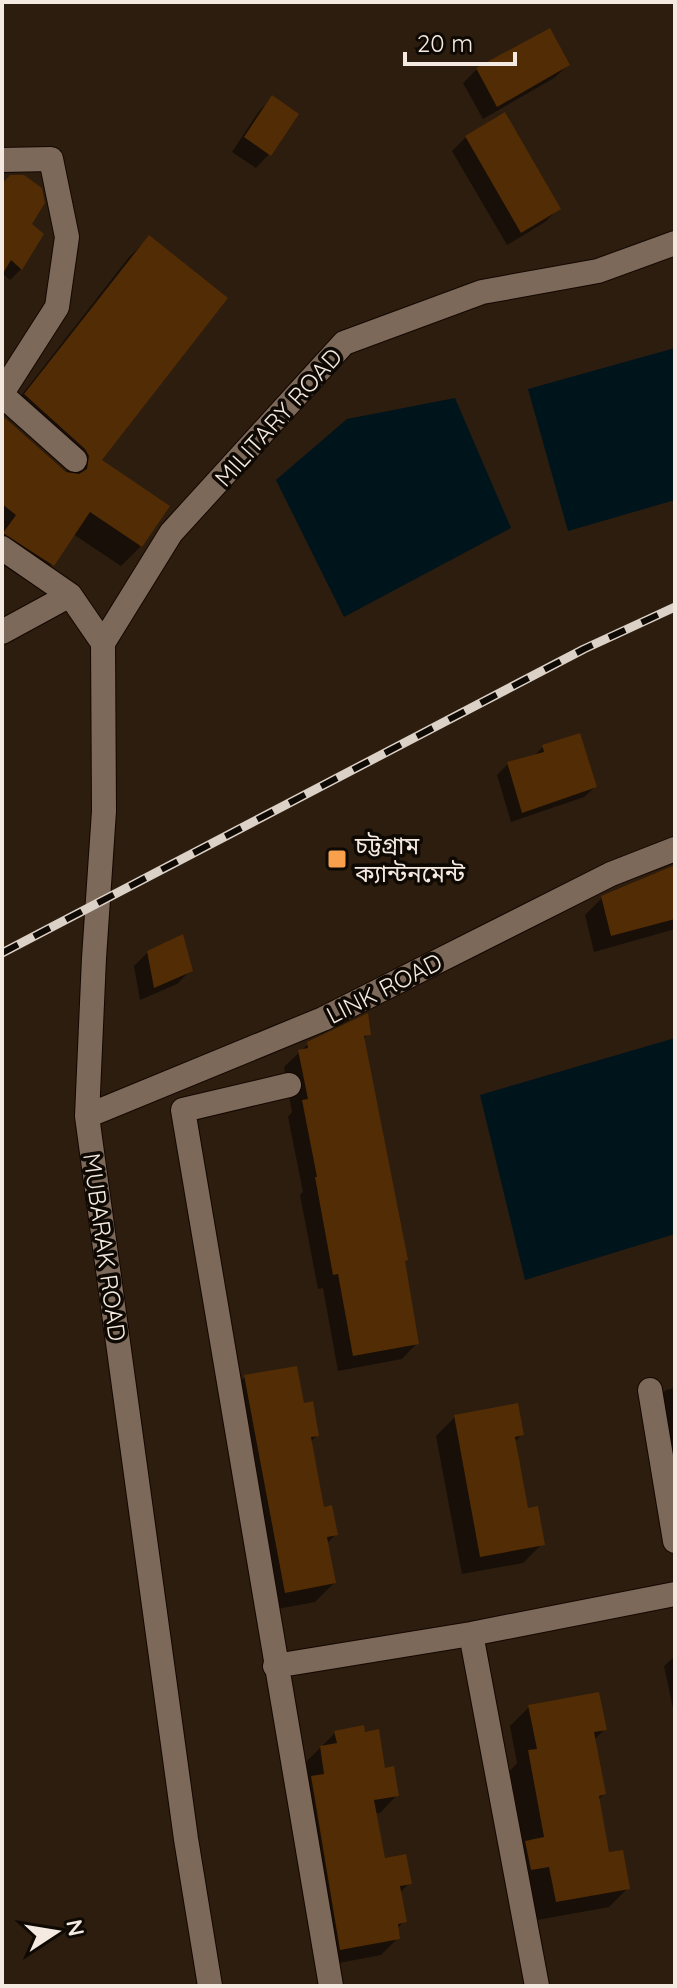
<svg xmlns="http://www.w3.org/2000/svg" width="677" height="1988" font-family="Quicksand,'Noto Sans Bengali',sans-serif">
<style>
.water{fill:#00141c}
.shadow{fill:#0007}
.building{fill:#522c04}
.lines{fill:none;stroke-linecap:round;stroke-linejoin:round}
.minor-casing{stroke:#140700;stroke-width:26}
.minor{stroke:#7c695a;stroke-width:24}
.rail-casing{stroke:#dcd1c7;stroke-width:9}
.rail{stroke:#0f0904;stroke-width:6;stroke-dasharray:18;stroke-linecap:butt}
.poi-dot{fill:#f9a04d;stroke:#0f0904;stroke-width:3}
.labels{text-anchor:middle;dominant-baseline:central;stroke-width:7;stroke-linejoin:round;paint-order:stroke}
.street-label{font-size:24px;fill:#f5eae1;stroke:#0f0904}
.poi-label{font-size:24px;fill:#f5eae1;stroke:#0f0904;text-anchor:start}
</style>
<rect width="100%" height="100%" fill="#2c1d0f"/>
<path class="water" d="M 675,348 L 675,500 L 568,531 L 528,389 Z
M 455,398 L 511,528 L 344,617 L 276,480 L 347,419 Z
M 675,1038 L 675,1234 L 525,1280 L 480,1095 Z"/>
<path class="shadow" d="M 568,65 L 554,78 L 483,119 L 463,83 L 477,69 Z
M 272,98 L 269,154 L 256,168 L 232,152 L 259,111 Z
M 504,115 L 558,209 L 545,222 L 507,245 L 452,151 L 466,137 Z
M 2,186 L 30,224 L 21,269 L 10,280 L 2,273 Z
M 149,238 L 99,461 L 141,546 L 121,566 L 73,534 L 52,564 L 33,584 L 2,565 L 2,424 L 68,476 L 66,469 L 6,415 L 129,257 Z
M 543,747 L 595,787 L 584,797 L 511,822 L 497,775 L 508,764 L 533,757 Z
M 675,867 L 675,929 L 594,952 L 585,915 L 603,897 Z
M 148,952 L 191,970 L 177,984 L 140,1000 L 134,966 Z
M 369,1034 L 362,1040 L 417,1343 L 402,1359 L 338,1371 L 323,1288 L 318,1289 L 300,1195 L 303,1192 L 288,1117 L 292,1112 L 284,1067 L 308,1044 Z
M 245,1377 L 302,1405 L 317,1435 L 310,1442 L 322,1510 L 336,1534 L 326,1544 L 334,1583 L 315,1602 L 266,1611 L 226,1396 Z
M 675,1388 L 675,1546 L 647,1409 L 666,1390 Z
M 455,1417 L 522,1434 L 514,1443 L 526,1510 L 542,1544 L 523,1563 L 462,1574 L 436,1436 Z
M 675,1656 L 675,1718 L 664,1666 Z
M 529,1707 L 604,1730 L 594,1740 L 604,1794 L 598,1800 L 608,1855 L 628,1888 L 609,1907 L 537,1920 L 530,1885 L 507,1862 L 523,1845 L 510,1771 L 517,1763 L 510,1726 Z
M 335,1733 L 384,1770 L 397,1795 L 380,1813 L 375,1813 L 384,1860 L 409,1883 L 400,1893 L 405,1921 L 396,1929 L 398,1938 L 381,1955 L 323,1966 L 303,1765 Z"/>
<path class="building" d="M 550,28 L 570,65 L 497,107 L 476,68 Z
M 272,95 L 299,114 L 271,156 L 244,137 Z
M 505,112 L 561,209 L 521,233 L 465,136 Z
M 10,175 L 24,175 L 42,188 L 45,203 L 32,224 L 44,234 L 22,270 L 11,260 L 2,275 L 2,184 Z
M 149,235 L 228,298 L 102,460 L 170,506 L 142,547 L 90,512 L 54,566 L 3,533 L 16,515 L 2,504 L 2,423 L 5,418 L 66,472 L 79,474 L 87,469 L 89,456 L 85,449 L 24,394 Z
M 580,733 L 597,787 L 522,813 L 507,762 L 544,752 L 542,745 Z
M 675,865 L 675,919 L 611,936 L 601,896 Z
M 183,934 L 193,971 L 154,988 L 147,951 Z
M 368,1013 L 371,1035 L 364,1036 L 408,1260 L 405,1261 L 419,1344 L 353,1356 L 338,1274 L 333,1275 L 315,1177 L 317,1177 L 302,1100 L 308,1099 L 298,1050 L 308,1048 L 307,1042 Z
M 297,1366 L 304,1403 L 313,1401 L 319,1436 L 311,1437 L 324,1507 L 332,1505 L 338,1535 L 327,1537 L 336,1583 L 285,1593 L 244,1375 Z
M 518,1403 L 524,1435 L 515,1437 L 528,1508 L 538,1506 L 545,1545 L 480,1557 L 454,1415 Z
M 599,1692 L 607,1730 L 594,1732 L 606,1794 L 599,1796 L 609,1852 L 623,1850 L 630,1889 L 556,1902 L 549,1867 L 531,1870 L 525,1841 L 544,1837 L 528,1750 L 537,1749 L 528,1705 Z
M 364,1725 L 365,1732 L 379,1729 L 385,1768 L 394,1766 L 399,1796 L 374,1800 L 385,1858 L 406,1854 L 412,1884 L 400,1886 L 407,1922 L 398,1924 L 400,1939 L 340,1950 L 311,1776 L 324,1774 L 320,1746 L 337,1743 L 334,1731 Z"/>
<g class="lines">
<defs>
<path id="minor" d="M 2,160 L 51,159 L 67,237 L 57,307 L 2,393
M 2,395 L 75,460
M 2,548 L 70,595 L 103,643 L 104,811 L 94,958 L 87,1116 L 186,1839 L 210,1986
M 2,632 L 70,595
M 103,643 L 171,533 L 344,343 L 482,292 L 598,271 L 675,243
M 289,1085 L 183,1110 L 331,1986
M 87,1116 L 323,1019 L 611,874 L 675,849
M 650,1390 L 675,1541
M 471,1634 L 537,1986
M 275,1666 L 471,1634 L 675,1594"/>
</defs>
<use href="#minor" class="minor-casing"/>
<use href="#minor" class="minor"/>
<defs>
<path id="rail" d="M 2,953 L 584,649 L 675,607"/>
</defs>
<use href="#rail" class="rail-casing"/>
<use href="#rail" class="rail"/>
</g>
<rect class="poi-dot" x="327" y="849" width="20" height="20" rx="4"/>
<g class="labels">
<g class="street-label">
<text transform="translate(278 417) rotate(-48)">MILITARY ROAD</text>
<text transform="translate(384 988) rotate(-27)">LINK ROAD</text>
<text transform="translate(105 1247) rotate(82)">MUBARAK ROAD</text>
</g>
<g class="poi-label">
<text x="355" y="845">চট্টগ্রাম<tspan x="355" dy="28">ক্যান্টনমেন্ট</tspan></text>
</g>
</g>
<rect width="677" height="1988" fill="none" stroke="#f5eae1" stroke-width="8"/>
<g transform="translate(56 1932) rotate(78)" stroke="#0f0904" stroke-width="6" paint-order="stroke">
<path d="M0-6L14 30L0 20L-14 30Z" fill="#f5eae1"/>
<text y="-12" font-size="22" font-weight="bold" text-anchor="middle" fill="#f5eae1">N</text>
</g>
<path d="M405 52v12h110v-12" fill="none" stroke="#f5eae1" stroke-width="4"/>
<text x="417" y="52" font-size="24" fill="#f5eae1" stroke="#0f0904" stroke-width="6" paint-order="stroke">20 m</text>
</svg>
